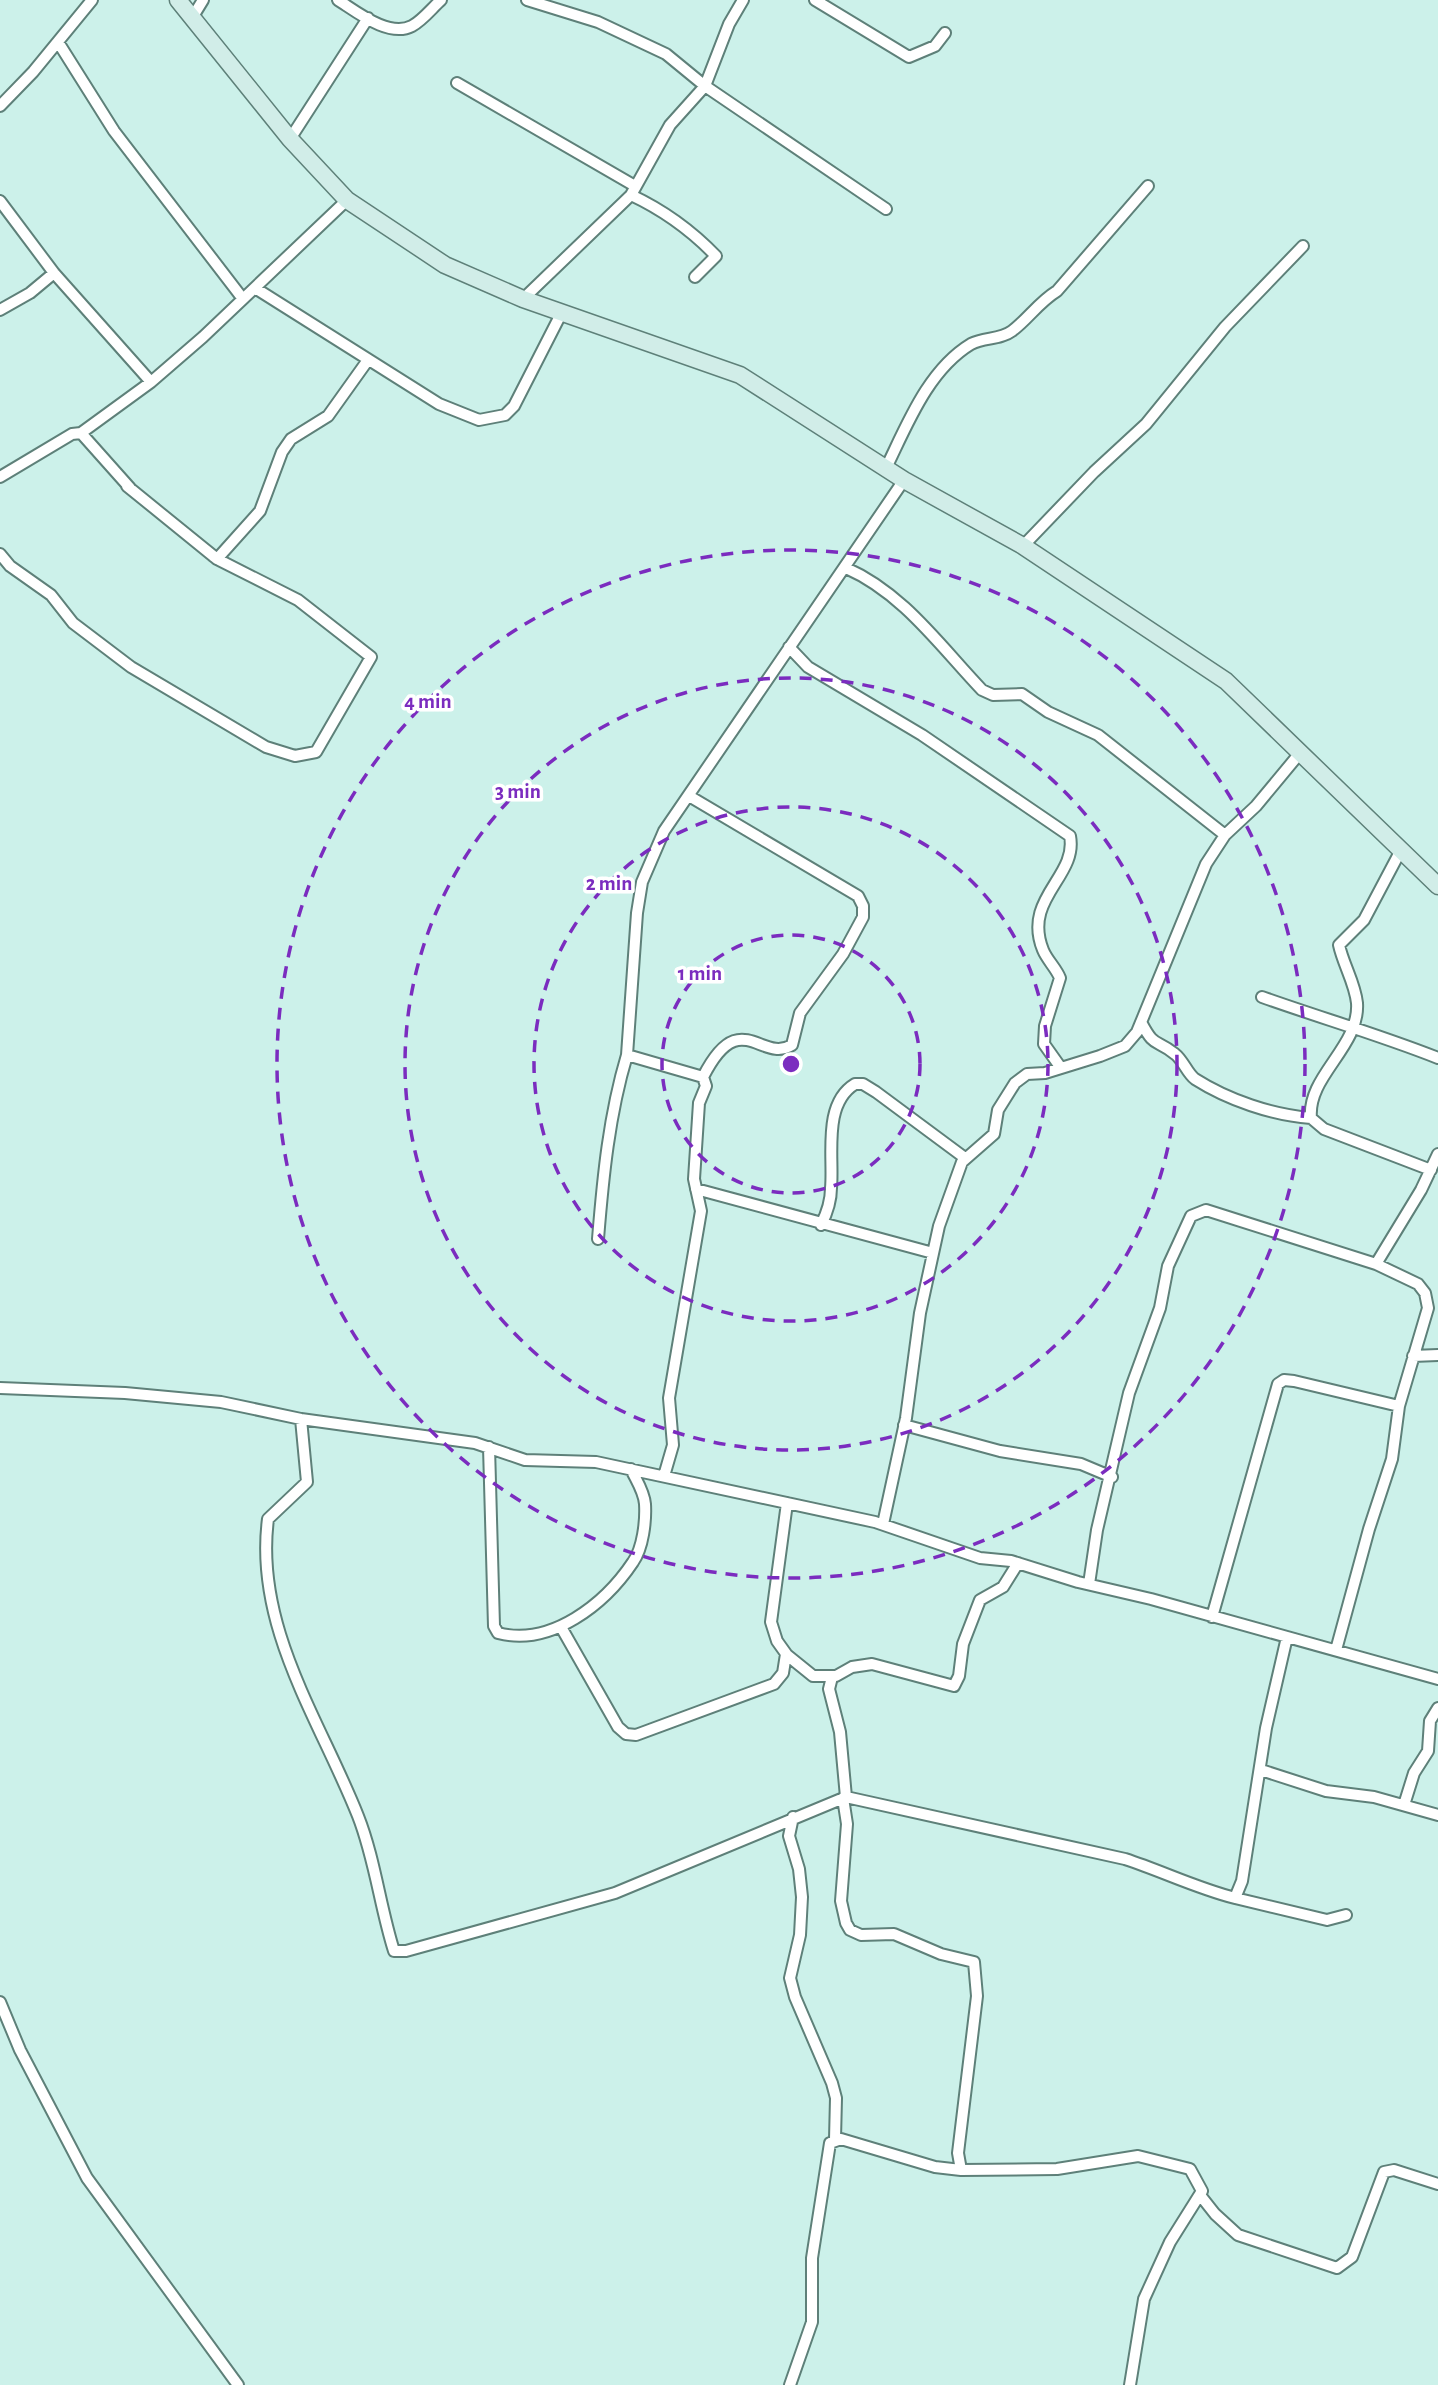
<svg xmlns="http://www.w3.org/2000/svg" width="1438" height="2385" font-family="'Alegreya Sans',sans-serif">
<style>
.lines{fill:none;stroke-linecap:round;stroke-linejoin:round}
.street-casing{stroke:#5e8079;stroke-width:14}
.secondary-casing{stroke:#5e8079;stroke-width:19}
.street{stroke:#fff;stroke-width:10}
.secondary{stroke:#d1ede8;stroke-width:16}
.ring{fill:none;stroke:#7b2cbf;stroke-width:3.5;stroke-dasharray:12 9}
.centre{fill:#7b2cbf;stroke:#fff;stroke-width:3.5}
.ring-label{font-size:21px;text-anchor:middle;font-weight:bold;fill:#7b2cbf;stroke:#fff;stroke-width:7;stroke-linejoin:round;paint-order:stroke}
</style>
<rect width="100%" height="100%" fill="#ccf1ea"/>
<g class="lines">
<defs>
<path id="street" d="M 338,0 C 357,12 389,38 412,26 C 423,20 432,8 441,0
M 527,0 L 598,22 L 666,54 L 705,86 L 886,209
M 815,0 L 909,57 L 935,46 L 945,33
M 192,18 L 203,0
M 58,42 L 114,131 L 243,299
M 457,83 L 635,186
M 0,106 L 33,72 L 92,0
M 290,139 L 368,18
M 631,195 C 663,210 691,230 716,256 L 695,277
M 0,201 L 54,273 L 151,382
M 255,288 L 439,404 L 479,420 L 505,415 L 514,406 L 562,312
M 523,299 L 631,195 L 670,125 L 705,86 L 729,24 L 743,0
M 0,310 L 30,293 L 54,273
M 81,433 L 130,488
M 886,468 C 907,425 928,370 971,344 C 984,337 1000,340 1012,331 C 1028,319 1039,302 1057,291 L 1148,186
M 0,477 L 72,434 L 81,433 L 151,382 L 203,337 L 347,200
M 1023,546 L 1094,472 L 1146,424 L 1225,327 L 1303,246
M 0,554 L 10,566 L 51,595 L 73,623 L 131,667 L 266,747 L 295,756 L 316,752 L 371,657 L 298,600 L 217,559 L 127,486
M 213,556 L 217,559 L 260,511 L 282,452 L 291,439 L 328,416 L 368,360
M 846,568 C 903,593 940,646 982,690 L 993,695 L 1022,694 L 1048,712 L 1098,735 L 1225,835
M 789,647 L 808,667 L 922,735 L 1070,836 C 1078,877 1022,898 1043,950 C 1047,960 1056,968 1060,978 L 1045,1026 L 1044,1044 L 1061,1068
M 689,796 L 858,896 L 863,906 L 863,917 L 843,954 L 800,1013 L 792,1045 C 761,1064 740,1004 703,1077
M 1401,850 L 1364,920 L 1339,945 C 1343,964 1355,983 1357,1003 C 1360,1047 1307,1076 1311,1118 L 1324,1129 L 1431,1170
M 1262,997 C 1321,1018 1380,1035 1438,1058
M 1141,1022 C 1155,1049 1155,1038 1175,1054 C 1183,1060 1187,1073 1195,1079 C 1228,1100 1272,1115 1311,1118
M 696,1189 L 933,1253
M 821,1225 C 827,1213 831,1202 831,1188 C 834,1157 822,1104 855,1084 L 863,1084 L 876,1092 L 965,1158
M 598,1239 C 603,1177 609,1115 627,1055
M 1376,1264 L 1421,1190 L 1438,1154
M 1413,1356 L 1438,1355
M 0,1388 L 125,1393 L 221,1402 L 301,1419 L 475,1443 L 525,1460 L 596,1462 L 875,1522 L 980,1558 L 1011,1561 L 1078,1582 L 1151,1599 L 1438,1679
M 301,1419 L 307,1482 L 268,1519 C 254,1627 320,1720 358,1816 C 375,1859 380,1907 394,1951 L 406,1951 L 615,1893 L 846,1797 L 1125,1859 C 1162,1871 1196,1888 1235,1898 L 1242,1881 L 1266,1728 L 1287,1637
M 904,1425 L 1000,1451 L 1081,1464 L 1112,1477
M 489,1447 L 494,1626 L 498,1633 C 551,1647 605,1604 633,1562 C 643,1548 646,1521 645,1504 C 644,1491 636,1480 631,1469
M 664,1476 L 673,1445 L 669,1398 L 701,1211 L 694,1179 L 699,1103 L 706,1086 L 703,1077 L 627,1055 L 637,913 L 642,882 L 664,831 L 904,480
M 787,1503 L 771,1622 L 777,1641 L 787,1655 L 813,1676 L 836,1676 L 852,1667 L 872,1664 L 954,1686 L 959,1676 L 963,1644 L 980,1600 L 1003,1587 L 1018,1563
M 883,1524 L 906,1418 L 920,1313 L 939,1226 L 962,1162 L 994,1134 L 998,1110 L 1015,1083 L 1027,1074 L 1045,1073 L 1100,1056 L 1125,1046 L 1137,1032 L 1206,864 L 1225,835 L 1256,806 L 1300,753
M 1089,1584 L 1097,1530 L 1129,1393 L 1160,1308 L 1168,1266 L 1191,1216 L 1206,1210 L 1376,1264 L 1418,1284 L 1425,1293 L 1428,1308 L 1399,1406
M 1212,1617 L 1278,1384 L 1284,1380 L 1294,1381 L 1399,1406 L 1392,1459 L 1369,1529 L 1336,1650
M 561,1627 L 618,1727 L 626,1734 L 636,1735 L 774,1684 L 783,1673 L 786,1654
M 832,1677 L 829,1689 L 840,1732 L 846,1797
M 1261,1770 L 1326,1791 L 1374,1797 L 1438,1815
M 843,1798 L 847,1824 L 841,1901 L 846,1923 L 850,1930 L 861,1935 L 894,1934 L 941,1954 L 974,1962 L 977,1996 L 958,2153 L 961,2170 L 1057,2169 L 1138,2156 L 1190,2169 L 1202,2191 L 1170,2242 L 1144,2299 L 1130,2385
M 1404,1805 L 1414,1773 L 1428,1751 L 1430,1721 L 1438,1708
M 793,1817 L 789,1836 L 799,1869 L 802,1897 L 800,1935 L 790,1978 L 795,1997 L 832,2083 L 836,2098 L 835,2139
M 1235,1898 L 1327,1920 L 1346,1915
M 0,2002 L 20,2050 L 87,2178 L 238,2385
M 1200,2195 L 1215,2214 L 1238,2235 L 1337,2268 L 1352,2257 L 1384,2172 L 1394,2170 L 1438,2184
M 790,2385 L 812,2322 L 812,2258 L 830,2143 L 841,2139 L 935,2167 L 961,2170"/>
<path id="secondary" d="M 178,0 L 290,139 L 347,200 L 445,265 L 523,299 L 740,375 L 904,480 L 1023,546 L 1226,681 L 1438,886"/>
</defs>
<use href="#street" class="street-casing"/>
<use href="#secondary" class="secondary-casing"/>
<use href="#street" class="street"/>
<use href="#secondary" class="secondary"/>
</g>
<g class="ring">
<circle cx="791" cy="1064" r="129"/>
<circle cx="791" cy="1064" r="257"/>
<circle cx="791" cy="1064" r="386"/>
<circle cx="791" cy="1064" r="514"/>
</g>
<circle cx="791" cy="1064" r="10" class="centre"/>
<g class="ring-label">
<text x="428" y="708">4 min</text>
<text x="518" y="798">3 min</text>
<text x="609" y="890">2 min</text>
<text x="700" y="980">1 min</text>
</g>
</svg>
